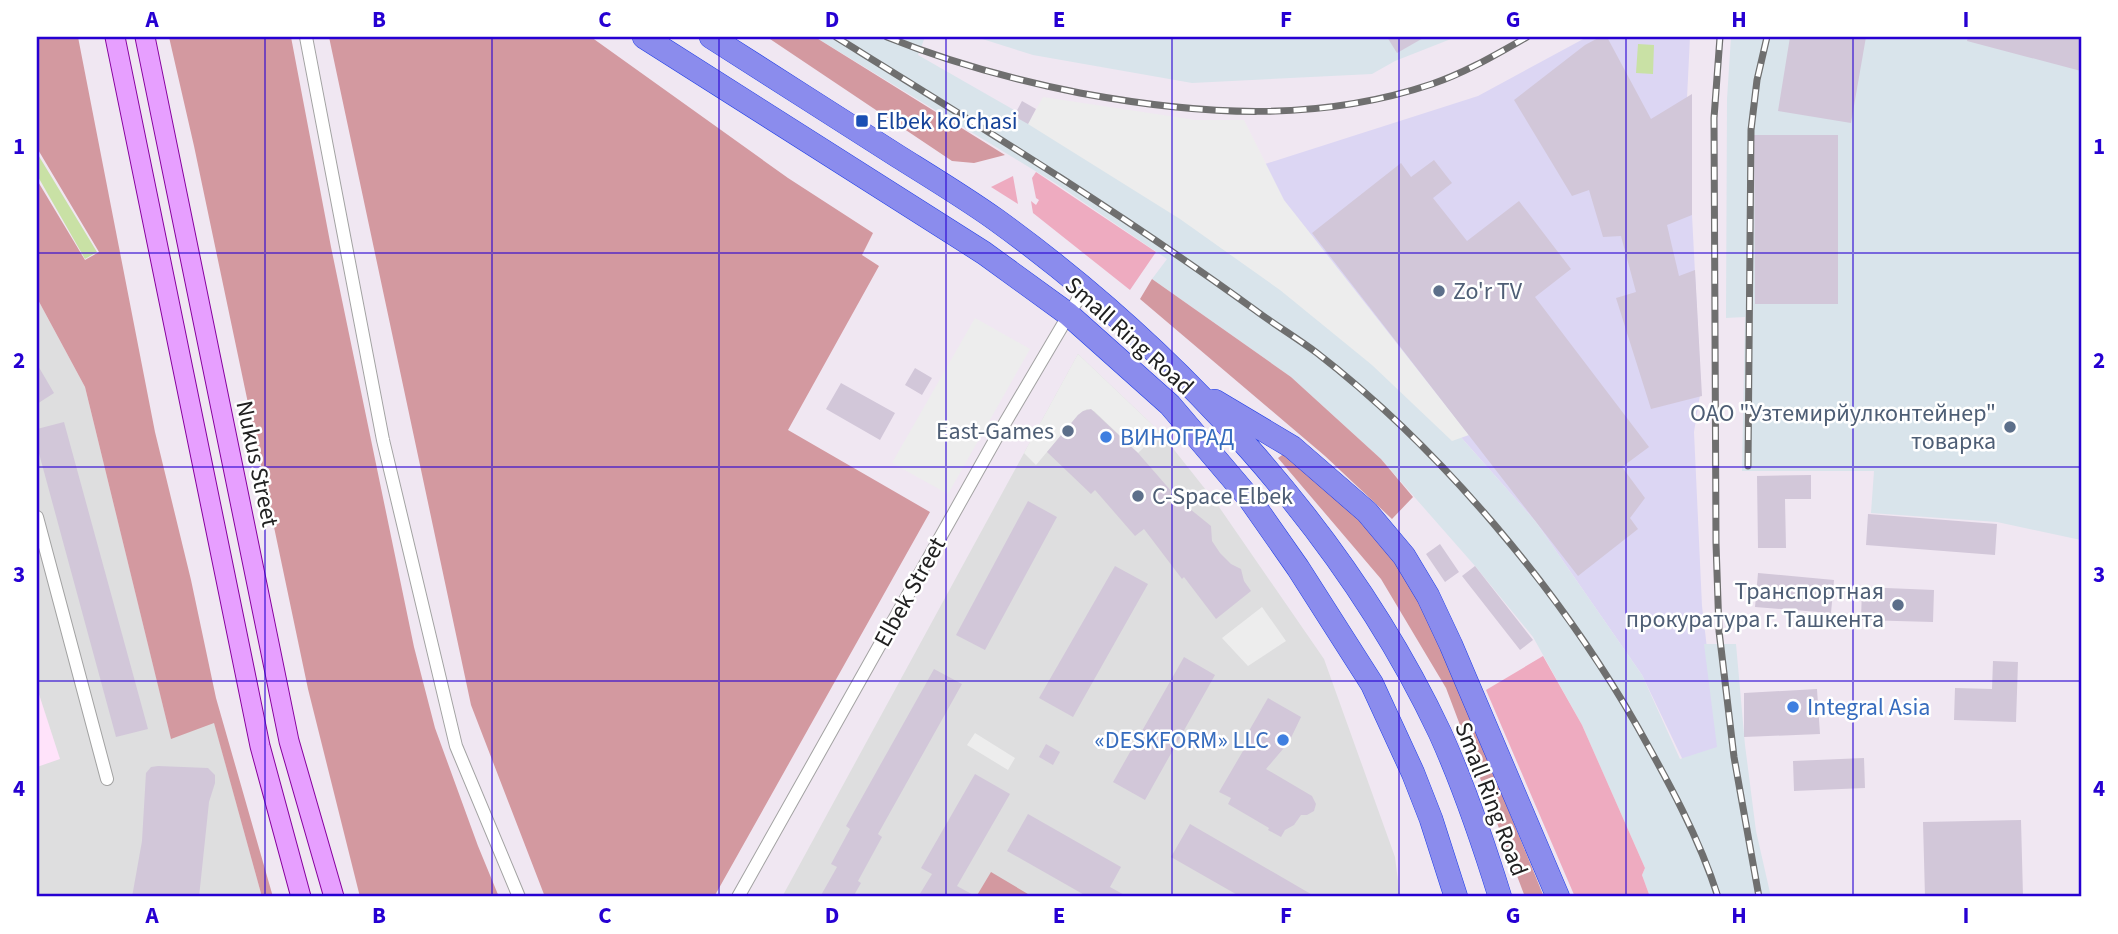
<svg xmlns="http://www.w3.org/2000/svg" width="2118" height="934" font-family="'Source Sans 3',sans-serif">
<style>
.residential{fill:#dededf}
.commercial{fill:#dcd6f3}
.industrial{fill:#d9e4eb}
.education{fill:#ffe3fa}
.grass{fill:#eeabc0}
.forest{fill:#d399a0}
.parking{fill:#ededed}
.water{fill:#c9e1a5}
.building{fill:#d2c7d9}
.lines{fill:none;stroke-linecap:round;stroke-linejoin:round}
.street-casing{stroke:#a2a2a2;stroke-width:14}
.primary-casing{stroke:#86009e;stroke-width:21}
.highway-casing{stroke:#1e3ee6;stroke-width:24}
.street{stroke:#fff;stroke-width:12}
.primary{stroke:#e79fff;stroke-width:19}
.highway{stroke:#8b8ced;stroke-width:23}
.rail-casing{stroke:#6f6f6f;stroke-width:7}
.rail{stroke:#fff;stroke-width:4.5;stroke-dasharray:13;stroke-linecap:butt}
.grid{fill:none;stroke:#2600d2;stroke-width:2;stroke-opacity:0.55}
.transit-dot{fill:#1a4fb4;stroke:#fff;stroke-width:2.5}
.service-dot{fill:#5c6f8a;stroke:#fff;stroke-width:2.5}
.shop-dot{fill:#3f7fe0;stroke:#fff;stroke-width:2.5}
.labels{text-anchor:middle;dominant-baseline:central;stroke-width:5;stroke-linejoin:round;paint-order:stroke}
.transit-label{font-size:24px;fill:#164399;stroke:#fff;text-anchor:start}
.service-label{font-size:24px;fill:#4e5e75;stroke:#fff;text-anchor:end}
.street-label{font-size:24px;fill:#212121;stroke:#fff}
.shop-label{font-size:24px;fill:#366cbe;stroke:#fff;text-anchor:start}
.neatline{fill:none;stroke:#2600d2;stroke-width:2.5}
.grid-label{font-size:23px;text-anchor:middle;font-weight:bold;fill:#2600d2}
</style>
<rect width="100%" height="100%" fill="#f0e7f2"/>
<path class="residential" d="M 37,298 L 85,387 L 171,738 L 214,722 L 262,897 L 37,897 Z
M 1078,354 L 1160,432 L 1217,504 L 1324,659 L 1395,857 L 1400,897 L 782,897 Z"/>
<path class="commercial" d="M 1587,37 L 1690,37 L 1684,159 L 1692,215 L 1701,389 L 1694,432 L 1702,606 L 1725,801 L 1705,806 L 1642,675 L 1536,522 L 1405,374 L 1213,199 L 1265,164 L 1478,96 Z"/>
<path class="industrial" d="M 815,37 L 925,37 L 918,55 L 1042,126 L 1232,229 L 1405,374 L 1536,522 L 1642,675 L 1680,759 L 1717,747 L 1704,644 L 1736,644 L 1745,745 L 1756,831 L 1771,897 L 1650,897 L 1642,875 L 1645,868 L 1582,725 L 1533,637 L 1475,566 L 1381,459 L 1291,377 L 1152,279 L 1167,259 L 1055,183 Z
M 976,37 L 1456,37 L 1395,61 L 1372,74 L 1192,83 L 1033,55 Z
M 1731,37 L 2081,37 L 2081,540 L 1997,522 L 1871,513 L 1874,471 L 1742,471 L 1745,317 L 1726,318 L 1727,99 Z"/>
<path class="education" d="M 37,688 L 60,759 L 37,767 Z"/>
<path class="grass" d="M 1036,172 L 1156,252 L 1130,290 L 1033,213 L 1031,201 L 1036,205 L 1039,200 L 1036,198 L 1032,178 Z
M 1013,176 L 1018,204 L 991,187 Z
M 1543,656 L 1582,725 L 1645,868 L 1642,875 L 1650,897 L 1575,897 L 1486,690 Z"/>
<path class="forest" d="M 37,37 L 78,37 L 155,432 L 191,580 L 216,698 L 273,897 L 262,897 L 214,723 L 171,739 L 85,387 L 37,298 L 37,180 L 85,260 L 99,252 L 37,148 Z
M 169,37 L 291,37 L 331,247 L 414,647 L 435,728 L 478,846 L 499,897 L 360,897 L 308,689 L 194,146 Z
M 329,37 L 591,37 L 788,178 L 873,233 L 862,255 L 879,266 L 788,430 L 930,512 L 714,897 L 545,897 L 471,705 Z
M 767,37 L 815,37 L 1005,155 L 974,163 L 952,161 Z
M 1152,279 L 1291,377 L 1381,459 L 1413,497 L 1392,519 L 1325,456 L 1140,299 Z
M 1285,453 L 1366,525 L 1411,581 L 1457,684 L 1544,897 L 1525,897 L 1446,688 L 1381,579 L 1278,458 Z
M 991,872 L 1033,897 L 976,897 Z"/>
<path class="parking" d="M 1043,97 L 1196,120 L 1244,120 L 1284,200 L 1469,435 L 1452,441 L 1372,365 L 1280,290 L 1180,219 L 1028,124 Z
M 975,318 L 1030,349 L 948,494 L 892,463 Z
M 1078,354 L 1160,432 L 1138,453 L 1094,411 L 1087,409 L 1078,415 L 1036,465 L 1024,453 Z
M 1262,607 L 1286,641 L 1248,666 L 1222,638 Z
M 975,733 L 1015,758 L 1008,770 L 967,745 Z"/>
<path class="water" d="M 1638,44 L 1654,45 L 1653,74 L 1636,73 Z
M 37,153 L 97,252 L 85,259 L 37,175 Z"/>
<path class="building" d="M 1387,37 L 1425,37 L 1397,53 Z
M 1600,37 L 1607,37 L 1651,119 L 1692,94 L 1692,215 L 1667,225 L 1679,276 L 1695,270 L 1702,396 L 1651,409 L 1616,298 L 1636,292 L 1621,236 L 1603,237 L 1589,190 L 1572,196 L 1514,100 L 1585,45 Z
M 1790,37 L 1866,37 L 1851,123 L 1778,111 Z
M 1968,37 L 2081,37 L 2081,71 L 1967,41 Z
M 1022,101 L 1036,109 L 1028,124 L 1014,116 Z
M 1754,135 L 1838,135 L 1838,304 L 1755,304 Z
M 1434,160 L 1452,183 L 1433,198 L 1467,241 L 1519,201 L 1571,269 L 1535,297 L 1649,447 L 1622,467 L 1645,498 L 1630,518 L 1638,529 L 1578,576 L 1312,233 L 1401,163 L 1411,177 Z
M 37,364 L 54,393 L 37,404 Z
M 915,368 L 932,378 L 922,395 L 905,385 Z
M 841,383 L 895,413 L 880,440 L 826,409 Z
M 1091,409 L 1138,453 L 1179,500 L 1211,526 L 1212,541 L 1220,553 L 1231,564 L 1241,569 L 1244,581 L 1251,591 L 1216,619 L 1184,577 L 1182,579 L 1144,529 L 1135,536 L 1095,490 L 1091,494 L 1047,452 L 1078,415 L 1083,411 Z
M 64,422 L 148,729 L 116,737 L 37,446 L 37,429 Z
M 1811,475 L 1811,499 L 1785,499 L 1786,548 L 1758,548 L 1757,476 Z
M 1028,501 L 1057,517 L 985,650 L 956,635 Z
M 1868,514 L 1997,524 L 1995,555 L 1866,545 Z
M 1440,544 L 1459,572 L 1445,582 L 1426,554 Z
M 1115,566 L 1148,584 L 1073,717 L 1039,698 Z
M 1475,566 L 1533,640 L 1520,650 L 1462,576 Z
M 1758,573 L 1834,580 L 1831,613 L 1755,607 Z
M 1862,587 L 1934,590 L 1933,622 L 1861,620 Z
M 1184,657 L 1215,675 L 1145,800 L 1113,782 Z
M 1993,661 L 2018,662 L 2016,722 L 1954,720 L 1955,688 L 1992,689 Z
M 934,669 L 962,684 L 878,834 L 882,837 L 858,881 L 861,883 L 853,897 L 820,897 L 837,867 L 831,864 L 850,829 L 846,826 Z
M 1817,689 L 1820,734 L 1744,737 L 1744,693 Z
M 1268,698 L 1301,717 L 1289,742 L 1266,769 L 1312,796 L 1316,804 L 1314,811 L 1307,815 L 1301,815 L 1294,825 L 1285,830 L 1281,837 L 1268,830 L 1269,828 L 1228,804 L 1231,798 L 1219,792 L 1250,739 L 1246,736 Z
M 1046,744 L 1060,752 L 1053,765 L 1039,757 Z
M 1864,758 L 1865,788 L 1794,791 L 1793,761 Z
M 158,766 L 208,768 L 215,775 L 215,783 L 209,802 L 199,897 L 132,897 L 142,841 L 146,773 L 151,767 Z
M 975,774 L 1010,794 L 957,886 L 977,897 L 918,897 L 932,874 L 921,868 Z
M 1028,814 L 1121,867 L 1110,887 L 1128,897 L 1088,897 L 1007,851 Z
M 2021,820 L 2023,897 L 1925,897 L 1923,822 Z
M 1190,824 L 1316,897 L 1241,897 L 1171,857 Z"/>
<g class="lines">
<defs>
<path id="street" d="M 306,37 L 383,440 L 456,746 L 519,897
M 37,517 L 107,779
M 738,897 L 999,433 L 1084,289"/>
<path id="primary" d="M 115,37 L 260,746 L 301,897
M 145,37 L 289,741 L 334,897"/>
<path id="highway" d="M 644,37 L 984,253 L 1068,314 L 1170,405 L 1249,498 L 1298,568 L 1372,684 L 1413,773 L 1431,819 L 1456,897
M 711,37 C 774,77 836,117 899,157 C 931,177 964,197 995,219 C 1175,349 1345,531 1440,733 C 1464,786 1483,842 1500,897
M 1215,401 L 1292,447 L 1367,512 L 1404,556 L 1428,596 L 1451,645 L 1558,897"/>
</defs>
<use href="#street" class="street-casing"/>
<use href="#primary" class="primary-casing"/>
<use href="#highway" class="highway-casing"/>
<use href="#street" class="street"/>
<use href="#primary" class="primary"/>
<use href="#highway" class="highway"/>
<defs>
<path id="rail" d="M 836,37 C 978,125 1120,212 1255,310 C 1275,325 1297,338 1317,353 C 1441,449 1560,591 1637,726 C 1668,781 1699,837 1718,897
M 887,37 C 949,62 1014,80 1080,93 C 1199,115 1316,123 1432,84 C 1465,73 1497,54 1527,37
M 1720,37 L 1714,118 L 1716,543 L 1719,631 L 1734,757 L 1759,897
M 1748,466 L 1751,130 L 1757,80 L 1767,37"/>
</defs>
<use href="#rail" class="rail-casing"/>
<use href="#rail" class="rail"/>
</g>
<path class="grid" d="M 265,37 L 265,897M 492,37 L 492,897M 719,37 L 719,897M 946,37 L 946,897M 1172,37 L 1172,897M 1399,37 L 1399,897M 1626,37 L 1626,897M 1853,37 L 1853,897M 37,253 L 2081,253M 37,467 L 2081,467M 37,681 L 2081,681"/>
<rect class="transit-dot" x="855" y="114" width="14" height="14" rx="3.5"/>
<g class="service-dot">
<circle cx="1439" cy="291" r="7"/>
<circle cx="2010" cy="427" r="7"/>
<circle cx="1068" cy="431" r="7"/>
<circle cx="1138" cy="496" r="7"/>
<circle cx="1898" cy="605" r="7"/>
</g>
<g class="shop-dot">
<circle cx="1106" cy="437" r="7"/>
<circle cx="1793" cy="707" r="7"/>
<circle cx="1283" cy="740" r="7"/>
</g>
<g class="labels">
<g class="transit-label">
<text x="876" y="121">Elbek ko'chasi</text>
</g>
<g class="service-label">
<text x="1453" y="291" text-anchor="start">Zo'r TV</text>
<text x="1996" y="413">ОАО "Узтемирйулконтейнер"<tspan x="1996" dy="28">товарка</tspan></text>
<text x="1054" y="431">East-Games</text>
<text x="1152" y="496" text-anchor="start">C-Space Elbek</text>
<text x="1884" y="591">Транспортная<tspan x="1884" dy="28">прокуратура г. Ташкента</tspan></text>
</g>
<g class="street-label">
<text transform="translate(1129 336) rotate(42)">Small Ring Road</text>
<text transform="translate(257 464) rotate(78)">Nukus Street</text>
<text transform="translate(910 592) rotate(-61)">Elbek Street</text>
<text transform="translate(1491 799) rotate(69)">Small Ring Road</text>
</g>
<g class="shop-label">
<text x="1120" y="437">ВИНОГРАД</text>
<text x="1807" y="707">Integral Asia</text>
<text x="1269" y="740" text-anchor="end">«DESKFORM» LLC</text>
</g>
</g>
<rect width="2118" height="934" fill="none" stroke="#ffffff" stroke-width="77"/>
<rect x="38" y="38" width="2042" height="857" class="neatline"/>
<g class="grid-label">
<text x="152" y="27">A</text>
<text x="379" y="27">B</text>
<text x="605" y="27">C</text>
<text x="832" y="27">D</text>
<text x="1059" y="27">E</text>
<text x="1286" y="27">F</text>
<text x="1513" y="27">G</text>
<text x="1739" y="27">H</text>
<text x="1966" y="27">I</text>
<text x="19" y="154">1</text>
<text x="2099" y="154">1</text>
<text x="19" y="368">2</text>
<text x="2099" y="368">2</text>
<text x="19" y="582">3</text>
<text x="2099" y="582">3</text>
<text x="19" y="796">4</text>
<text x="2099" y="796">4</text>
<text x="152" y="923">A</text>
<text x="379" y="923">B</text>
<text x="605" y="923">C</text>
<text x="832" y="923">D</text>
<text x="1059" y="923">E</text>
<text x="1286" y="923">F</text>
<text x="1513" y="923">G</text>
<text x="1739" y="923">H</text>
<text x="1966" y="923">I</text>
</g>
</svg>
